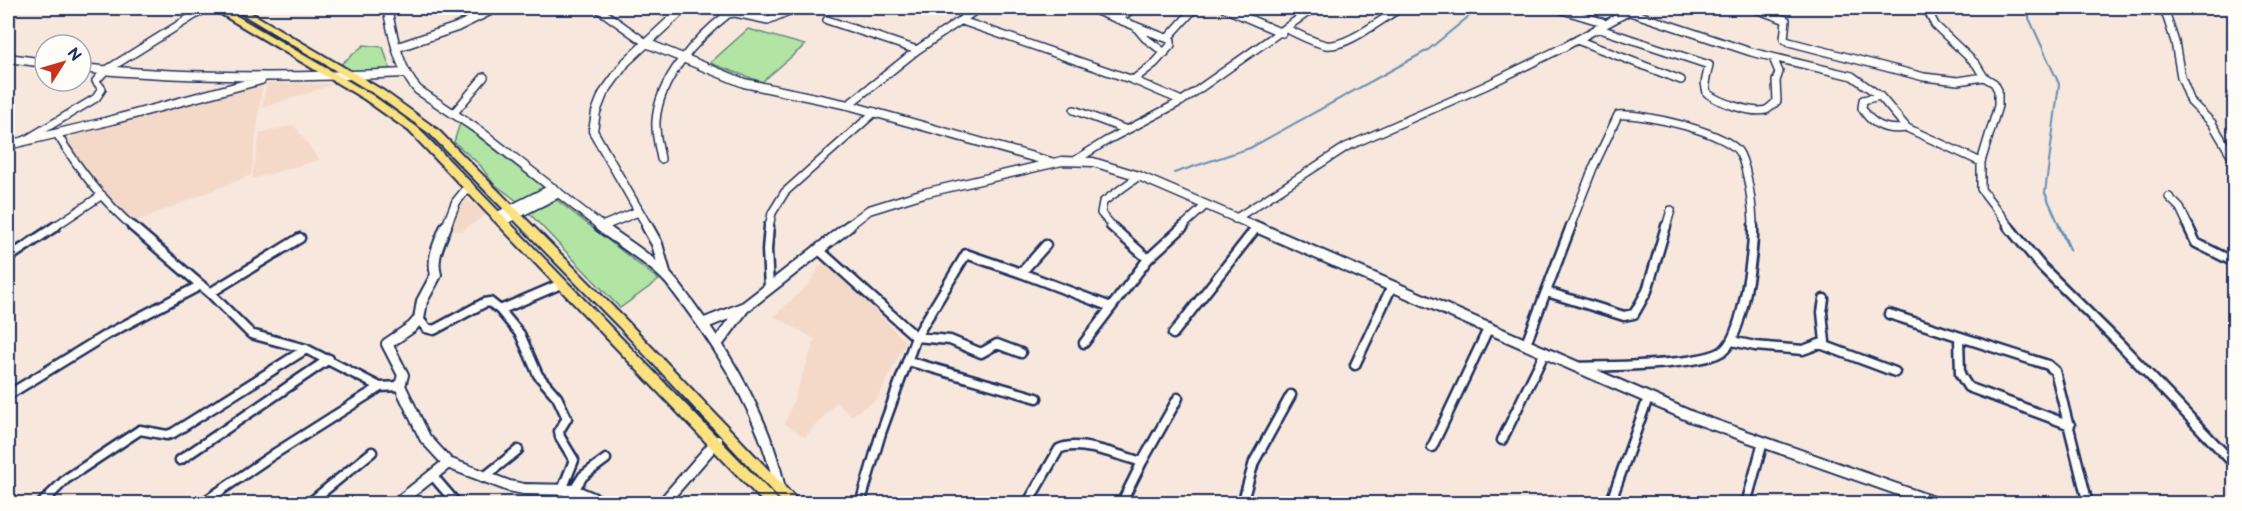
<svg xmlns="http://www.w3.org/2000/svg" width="2242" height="511" font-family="'Balsamiq Sans',sans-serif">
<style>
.built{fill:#f4d9c9}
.green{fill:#b2e4a4;stroke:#668a81;stroke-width:1.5}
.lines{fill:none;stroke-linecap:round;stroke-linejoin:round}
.stream-far1{stroke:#6391b9;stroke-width:2}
.stream{stroke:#6391b9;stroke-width:3}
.minor-far1-casing{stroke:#1b2f5e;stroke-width:10}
.minor-casing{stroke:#1b2f5e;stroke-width:13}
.tertiary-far1-casing{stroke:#1b2f5e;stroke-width:11}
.tertiary-casing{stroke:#1b2f5e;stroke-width:14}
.trunk-casing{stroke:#1b2f5e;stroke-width:4}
.minor-far1{stroke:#fdfcf7;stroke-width:7}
.minor{stroke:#fdfcf7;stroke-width:8}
.tertiary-far1{stroke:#fdfcf7;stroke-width:8}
.tertiary{stroke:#fdfcf7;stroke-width:10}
.trunk{fill:#fbe180;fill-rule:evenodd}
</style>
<rect width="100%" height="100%" fill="#f8e7dc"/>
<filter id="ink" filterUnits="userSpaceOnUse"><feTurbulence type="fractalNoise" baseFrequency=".0167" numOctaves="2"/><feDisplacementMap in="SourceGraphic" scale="12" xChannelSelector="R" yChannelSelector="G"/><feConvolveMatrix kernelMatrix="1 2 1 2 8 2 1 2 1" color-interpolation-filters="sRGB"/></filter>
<g filter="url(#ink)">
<path class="built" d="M 263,81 L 251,175 L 132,223 L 88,175 L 66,141 L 86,129 Z
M 267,83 L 335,84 L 262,108 Z
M 294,125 L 319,160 L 252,179 L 260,133 Z
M 464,197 L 487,214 L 462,231 L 448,230 L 459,200 Z
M 825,258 L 906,342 L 877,399 L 851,416 L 837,402 L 805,437 L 785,424 L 815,339 L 774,316 L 809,284 Z"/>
<path class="green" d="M 748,29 L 805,45 L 762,82 L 710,63 Z
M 364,45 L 383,47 L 390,69 L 352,72 L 340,65 Z
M 460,123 L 545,188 L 534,195 L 517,201 L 493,183 L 480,165 L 454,142 Z
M 557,200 L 659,280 L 620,308 L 529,213 Z"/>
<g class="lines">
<path class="stream-far1" d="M 2028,8 L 2029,18 L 2059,84 L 2045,193 L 2060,227
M 1174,173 L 1250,148 L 1428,50 L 1479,8"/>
<path class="stream" d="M 2059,226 L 2070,250"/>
<defs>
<path id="minor-far1" d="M 597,8 L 646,43
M 1089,8 L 1171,40 L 1171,45 L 1155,63 L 1133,80
M 1224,8 L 1282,33
M 1556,8 L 1602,22 L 1604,25
M 1753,8 L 1786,20 L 1784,39 L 1789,42 L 1924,77 L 1958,81 L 1984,77
M 1935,8 L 1928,11 L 1935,25 L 1976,64 L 1984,77 L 1994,83 L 1998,90 L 1998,106 L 1981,162 L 1981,189 L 2010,227
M 2164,8 L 2175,42 L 2181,77 L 2191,102 L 2212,123 L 2234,160
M 1630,12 L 1751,52 L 1852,76 L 1880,96 L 1907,128 L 1981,162
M 1117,19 L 1135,8
M 827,20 L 917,50
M 962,21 L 1133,80 L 1182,101
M 1135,26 L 1145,38 L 1165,53
M 1597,28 L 1709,65 L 1705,83 L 1707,93 C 1718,102 1752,114 1766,110 C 1770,108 1774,104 1777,101 L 1776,81 L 1779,72 L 1773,58
M 1287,29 C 1300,35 1312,42 1326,45 C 1347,48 1382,18 1401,8
M 1168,38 L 1195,8
M 1577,40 L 1681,80
M 1880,96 L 1863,100 L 1862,108 C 1872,126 1887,131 1907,128
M 848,105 L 917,50 L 979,8
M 1074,110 L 1127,130
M 453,114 L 484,77
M 57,134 C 78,168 103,201 133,227
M 24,141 L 96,98 L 102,89 L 96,81 L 105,71 L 206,8
M 661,159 C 659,147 655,134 656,121 C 659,78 696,39 728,14 L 735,13 L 768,20 L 789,11
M 1076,160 L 1106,141 L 1182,101 L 1314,8
M 2169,197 L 2180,208 L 2189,227
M 1235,219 L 1346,147 L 1485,86 L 1564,47 L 1635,8
M 54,227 L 102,195
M 769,227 L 772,213 L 785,192 L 875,112
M 1113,227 L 1101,213 L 1103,202 L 1139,176
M 1182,227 L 1206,205
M 1570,227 L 1593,168 L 1618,115 C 1641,113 1730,132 1740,154 C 1748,170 1753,209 1753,227
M 1666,227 L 1671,210"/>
<path id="minor" d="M 132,226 L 210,293 L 251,334 L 306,349 L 380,387 L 400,386
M 769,226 L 767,250 L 769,288
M 1111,226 L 1148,259
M 2008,226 L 2042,267 L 2119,343 L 2234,464
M 2188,226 L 2196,243 L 2234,262
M 1046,245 L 1021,273 L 1111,307
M 818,249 L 916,337 L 881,433 L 860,504
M 8,258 L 56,226
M 561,284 L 500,310 L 520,334 L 538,375 L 557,397 L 567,418 L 559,431 L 560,437 L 574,460 L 562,490
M 1547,292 L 1624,316 L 1634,314 L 1647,291 L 1666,226
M 210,293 L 300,238
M 1889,314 L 2048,365 L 2055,371 L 2088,504
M 419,319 L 426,328 L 434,330 L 484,303 L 490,302 L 500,310
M 1173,334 L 1256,228
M 916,337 L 966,254 L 1021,273
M 916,337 L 950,340 L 981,353 L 997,344 L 1021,353
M 1959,338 L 1960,374 L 1968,387 L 2070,425
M 1732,341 L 1755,346 L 1803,350 L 1825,342 L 1822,312 L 1824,299
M 1084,343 L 1148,259 L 1184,226
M 1526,344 L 1571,226
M 1820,344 L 1895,372
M 908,361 L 1037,398
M 1355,365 L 1392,286
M 1578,367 C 1605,366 1706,366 1724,350 C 1743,334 1754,251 1753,226
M 8,395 L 106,335 L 201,285
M 1502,440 L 1545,352
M 1432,447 L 1489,327
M 180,460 L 329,359
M 433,476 L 457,504
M 483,478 L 518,450
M 41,504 L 66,479 L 140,430 L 167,435 L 173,433 L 306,349
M 201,504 L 274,454 L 380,387
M 308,504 L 372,452
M 560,504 L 574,490 L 583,476 L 606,459
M 1027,504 L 1059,449 C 1077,439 1122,456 1142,462 L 1178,398
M 1121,504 L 1142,462
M 1242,504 L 1254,462 L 1291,395
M 1610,504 L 1648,398
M 1746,504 L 1763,442"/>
<path id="tertiary-far1" d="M 387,8 C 393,35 398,69 418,90 L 481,132 L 602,227
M 646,43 L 744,83 L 848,105 L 1051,162
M 398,47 L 457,27 L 496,8
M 8,58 L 45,63
M 81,68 C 189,79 297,78 405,73
M 8,145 L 101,123 L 261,80
M 496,217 L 553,188
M 501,222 L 559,193
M 603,226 L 637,212
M 446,227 L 456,202 L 469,186
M 648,227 L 593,131 L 596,112 L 603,94 L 626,62 L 684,8
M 847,227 L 869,210 L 924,193 L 1062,161 L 1093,162 L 1139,176 L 1257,227"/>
<path id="tertiary" d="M 446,226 C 440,242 431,257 436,275 L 422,301 L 419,319 L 412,327 L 387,344 L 403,375 L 400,386 L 425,438 L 448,463 L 509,486 L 524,489 L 574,490 L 607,504
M 600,226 C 621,242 647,257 666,276 C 675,285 682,296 689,305 C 728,357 768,426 780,490
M 647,226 L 657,244 L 666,276
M 1254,226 L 1692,417 L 1939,504
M 703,324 L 745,307 L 849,226
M 718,343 L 743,309
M 396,504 L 448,463
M 662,504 L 717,441"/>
<path id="trunk" d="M 213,8 L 223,8 L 372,95 L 417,127 L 782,504 L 765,504 L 409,131 L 364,99 L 214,10 Z
M 232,8 L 243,8 L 384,91 L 438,130 L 627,321 L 801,504 L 784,504 L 619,327 L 430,134 L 376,95 Z"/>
</defs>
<use href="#minor-far1" class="minor-far1-casing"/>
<use href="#minor" class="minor-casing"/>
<use href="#tertiary-far1" class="tertiary-far1-casing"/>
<use href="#tertiary" class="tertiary-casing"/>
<use href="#trunk" class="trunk-casing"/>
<use href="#minor-far1" class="minor-far1"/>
<use href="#minor" class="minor"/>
<use href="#tertiary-far1" class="tertiary-far1"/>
<use href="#tertiary" class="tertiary"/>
<use href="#trunk" class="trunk"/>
</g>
</g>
<rect width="2242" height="511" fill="none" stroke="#fdfcf7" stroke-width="30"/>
<rect x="15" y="15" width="2212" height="481" fill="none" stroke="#1b2f5e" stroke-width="2" filter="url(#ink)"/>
<g transform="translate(63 63) rotate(53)"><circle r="28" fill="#fdfcf7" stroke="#a3aaba" stroke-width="1.5"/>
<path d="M0-4.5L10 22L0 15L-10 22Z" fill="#c8321e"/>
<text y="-9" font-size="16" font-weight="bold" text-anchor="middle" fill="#1b2f5e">N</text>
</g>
</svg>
